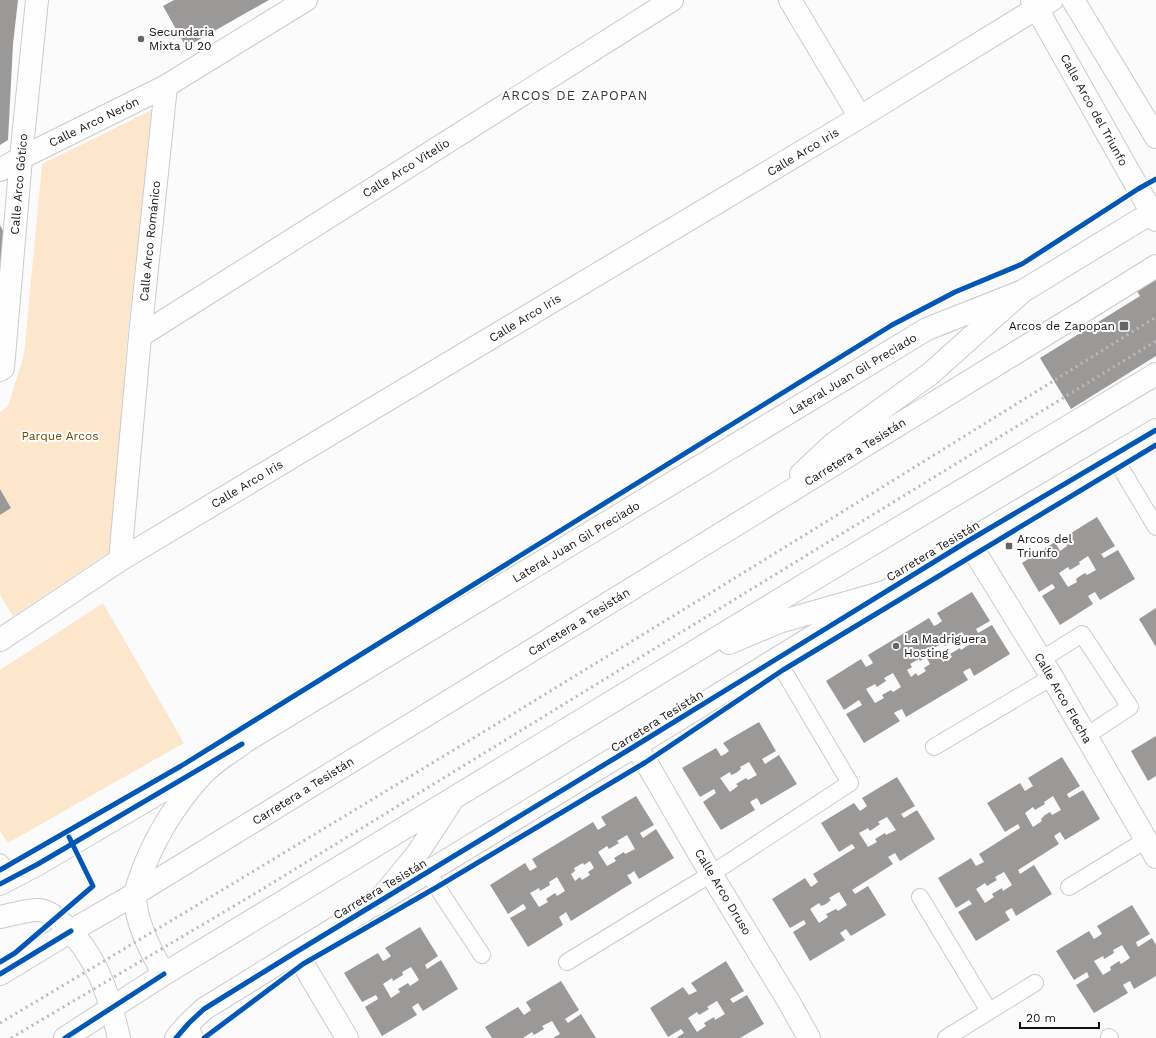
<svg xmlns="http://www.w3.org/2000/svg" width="1156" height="1038" font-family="'Work Sans',sans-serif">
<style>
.green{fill:#fde7cc}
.building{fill:#9b9998;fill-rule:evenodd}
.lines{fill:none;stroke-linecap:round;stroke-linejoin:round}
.service-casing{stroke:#cccaca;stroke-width:18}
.minor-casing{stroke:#cccaca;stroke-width:24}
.tertiary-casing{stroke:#cccaca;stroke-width:24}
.secondary-casing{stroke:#cccaca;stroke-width:24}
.primary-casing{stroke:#cccaca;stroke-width:24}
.service{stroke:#fffefe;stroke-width:16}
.minor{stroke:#fffefe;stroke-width:22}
.tertiary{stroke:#fffefe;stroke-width:22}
.secondary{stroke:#fffefe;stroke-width:22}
.primary{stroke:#fffefe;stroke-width:22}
.rail{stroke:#bababa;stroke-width:3;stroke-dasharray:2 4;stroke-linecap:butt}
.cycleway-casing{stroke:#fff;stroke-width:8}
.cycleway{stroke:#0057b8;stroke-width:5}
.poi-dot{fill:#676464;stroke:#fff;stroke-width:1.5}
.labels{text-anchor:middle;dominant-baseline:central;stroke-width:4;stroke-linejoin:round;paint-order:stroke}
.poi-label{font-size:12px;fill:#171212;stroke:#fff;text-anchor:start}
.street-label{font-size:12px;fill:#171212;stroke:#fff}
.park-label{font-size:12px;fill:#714801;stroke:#fff}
.neighbourhood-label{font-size:13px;letter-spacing:1px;fill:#3f3433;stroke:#fff}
</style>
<rect width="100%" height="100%" fill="#fcfbfb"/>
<path class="green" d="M 152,110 L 127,341 L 111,551 L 13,616 L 0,595 L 0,515 L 11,508 L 0,489 L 0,412 L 8,406 L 24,355 L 42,164 Z
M 103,603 L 184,743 L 8,843 L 0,831 L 0,670 Z"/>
<path class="building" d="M 0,0 L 18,0 L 13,44 L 8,140 L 0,145 Z
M 174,0 L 269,0 L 186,47 L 163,6 Z
M 0,225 L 4,233 L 0,280 Z
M 1156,261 L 1156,356 L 1071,409 L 1040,358 L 1140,296 L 1129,278 Z
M 0,489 L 11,508 L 0,515 Z
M 1097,517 L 1115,546 L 1101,554 L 1104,558 L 1118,550 L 1135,579 L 1100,600 L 1095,592 L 1088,596 L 1093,604 L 1060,625 L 1042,596 L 1055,588 L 1054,586 L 1052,584 L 1039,592 L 1022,563 L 1055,542 L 1060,551 L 1064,548 L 1067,546 L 1063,538 ZM 1088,556 L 1096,570 L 1087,575 L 1085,573 L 1080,576 L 1076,579 L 1077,582 L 1068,587 L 1059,573 L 1068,567 L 1070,570 L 1080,564 L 1079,562 Z
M 972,592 L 990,621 L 976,629 L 978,633 L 992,625 L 1010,654 L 974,676 L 970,668 L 966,670 L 963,672 L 968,680 L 906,717 L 902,709 L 897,711 L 894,713 L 900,721 L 864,743 L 846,714 L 862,705 L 859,700 L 844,710 L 826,681 L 861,659 L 866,667 L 870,665 L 873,663 L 868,655 L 929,618 L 934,626 L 938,624 L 942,621 L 937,613 ZM 962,632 L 970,644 L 961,650 L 960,648 L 950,654 L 952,657 L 943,662 L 934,648 L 943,643 L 945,646 L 954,640 L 953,637 ZM 926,657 L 930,664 L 924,668 L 926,671 L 918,676 L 916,673 L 911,677 L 907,670 L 912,667 L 910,664 L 919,659 L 920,661 ZM 893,673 L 901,687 L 893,692 L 891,690 L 882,695 L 884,698 L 875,703 L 866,689 L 875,684 L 877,687 L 886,681 L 884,678 Z
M 1156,608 L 1156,647 L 1139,619 Z
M 759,722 L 776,751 L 762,759 L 765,764 L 779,755 L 797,784 L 761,805 L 757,798 L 753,800 L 750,802 L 755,810 L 721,830 L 703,802 L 716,793 L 714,789 L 700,797 L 682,768 L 716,748 L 721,756 L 725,754 L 729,751 L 723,743 ZM 749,762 L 757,775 L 748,780 L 746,778 L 736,784 L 738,786 L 730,792 L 720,778 L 730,772 L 731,775 L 736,773 L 741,769 L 740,767 Z
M 1156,736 L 1156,776 L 1148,781 L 1131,751 Z
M 1062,757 L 1080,786 L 1067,794 L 1069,798 L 1083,790 L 1100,819 L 1065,840 L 1060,832 L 1054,836 L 1059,844 L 1018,870 L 1020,874 L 1034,865 L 1052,894 L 1016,916 L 1012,908 L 1008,910 L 1005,912 L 1010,920 L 976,941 L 958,912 L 972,904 L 969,900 L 956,908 L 938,878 L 971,858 L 976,866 L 984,862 L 979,854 L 1020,828 L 1018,824 L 1005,832 L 987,803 L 1020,783 L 1025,791 L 1033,786 L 1028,778 ZM 1053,796 L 1061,810 L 1052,815 L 1050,812 L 1045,815 L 1041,819 L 1042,821 L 1033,827 L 1025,813 L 1033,807 L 1035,810 L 1045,804 L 1044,802 ZM 1004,872 L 1012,885 L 1003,891 L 1002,888 L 992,894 L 994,897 L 985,903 L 976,889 L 985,883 L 987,886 L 997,880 L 995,877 Z
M 897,777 L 915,806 L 901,814 L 904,818 L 917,810 L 935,839 L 900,861 L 895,853 L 888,857 L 893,864 L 852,890 L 855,894 L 868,886 L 886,915 L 851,936 L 846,929 L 840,933 L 845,940 L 810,961 L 793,932 L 806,924 L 804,920 L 790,928 L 772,899 L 805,878 L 811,887 L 814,885 L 818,882 L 813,874 L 855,848 L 852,844 L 839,852 L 821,823 L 854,803 L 860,811 L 863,809 L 867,806 L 862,798 ZM 887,817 L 896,830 L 886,835 L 885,833 L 875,839 L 877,842 L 868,847 L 859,833 L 868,828 L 870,831 L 880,824 L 878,822 ZM 839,892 L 847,905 L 838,911 L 836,909 L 826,914 L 828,917 L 819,923 L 810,909 L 819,903 L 821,906 L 826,904 L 831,900 L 829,898 Z
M 636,796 L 654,825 L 640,833 L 641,835 L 643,838 L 656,829 L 674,858 L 639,879 L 634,871 L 630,874 L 627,875 L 632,883 L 571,921 L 566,912 L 559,917 L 563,925 L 528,947 L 510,918 L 526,909 L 525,906 L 523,904 L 508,914 L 490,885 L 525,863 L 530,871 L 537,867 L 532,859 L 593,822 L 598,830 L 606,825 L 601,817 ZM 627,835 L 635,849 L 625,854 L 624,852 L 614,858 L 616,861 L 607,866 L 598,852 L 607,846 L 609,849 L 619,843 L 617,841 ZM 590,861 L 594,868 L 588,872 L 590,875 L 582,880 L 580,877 L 575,881 L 571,874 L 575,871 L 574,868 L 583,863 L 584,865 ZM 557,877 L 565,891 L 557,896 L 555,893 L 546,899 L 548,902 L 539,907 L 530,893 L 539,888 L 540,891 L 550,885 L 549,882 Z
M 1132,905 L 1150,934 L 1136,942 L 1137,945 L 1138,947 L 1152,938 L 1156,945 L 1156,976 L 1134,989 L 1130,981 L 1126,983 L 1123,985 L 1128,993 L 1094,1013 L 1076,985 L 1089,977 L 1087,972 L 1074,980 L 1056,951 L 1089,931 L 1094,939 L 1102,934 L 1097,926 ZM 1122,945 L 1130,958 L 1121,964 L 1119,961 L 1110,967 L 1111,970 L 1103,975 L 1094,961 L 1103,956 L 1104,959 L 1114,953 L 1113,950 Z
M 420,927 L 438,956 L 425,965 L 427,969 L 441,960 L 458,989 L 423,1011 L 418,1003 L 412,1007 L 417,1015 L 382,1036 L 365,1007 L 378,999 L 376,995 L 362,1002 L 344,973 L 378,953 L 383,961 L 387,959 L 391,956 L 385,948 ZM 411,967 L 419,980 L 410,986 L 408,983 L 398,989 L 400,992 L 391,998 L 383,984 L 392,978 L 393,981 L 403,975 L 402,972 Z
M 726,961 L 744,991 L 730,999 L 733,1003 L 747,995 L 764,1024 L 740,1038 L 676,1038 L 684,1033 L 681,1029 L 668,1037 L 650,1008 L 683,987 L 689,995 L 697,991 L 691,983 ZM 717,1001 L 725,1014 L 715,1020 L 714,1017 L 704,1023 L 706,1026 L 697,1032 L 688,1018 L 697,1012 L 699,1015 L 709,1009 L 707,1007 Z
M 561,981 L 579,1010 L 565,1019 L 568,1023 L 581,1014 L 596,1038 L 553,1038 L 560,1034 L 552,1021 L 542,1026 L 544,1029 L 534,1035 L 532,1032 L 523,1038 L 492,1038 L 485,1027 L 518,1007 L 524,1015 L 527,1013 L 531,1010 L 526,1002 Z"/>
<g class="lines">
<defs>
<path id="service" d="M 1113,455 L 1156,527
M 1041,660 L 1082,634 L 1130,707 L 1086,736
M 934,747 L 1052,677
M 0,862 L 11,878
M 427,872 L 482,955
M 1069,887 L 1146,840
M 920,897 L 989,1011
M 567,962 L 711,874 L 850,783 L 776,658
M 189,1023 L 195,1038
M 1109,1037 L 1110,1038
M 946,1038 L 1035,983"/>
<path id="minor" d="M 790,0 L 860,117
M 0,170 L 21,158 L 166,86 L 306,0
M 140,336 L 672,0
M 0,370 L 3,368 L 21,158 L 37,0
M 968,541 L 1052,677 L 1156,857
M 120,560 L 140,336 L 166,86
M 0,640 L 120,560 L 860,117 L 1037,8 L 1052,0
M 635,746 L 646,762 L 711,874 L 789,1002 L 809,1038
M 296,952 L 347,1038"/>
<path id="tertiary" d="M 1032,0 L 1156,220
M 1073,0 L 1156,137"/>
<path id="secondary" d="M 0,884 L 38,864 L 191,774 L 927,329 L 1023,291 L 1156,210
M 0,917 C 10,915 30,909 39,910 C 46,910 56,917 61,922 C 96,953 109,994 119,1038
M 176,1038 L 189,1023 L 204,1009 L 296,952 L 635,746 L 968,541 L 1156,430"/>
<path id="primary" d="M 801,474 L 832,445 L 930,374 L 1023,291
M 729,643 L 779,622 L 884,592
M 376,904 L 417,854 L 451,802
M 0,974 L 71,931 L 135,894 L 1087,309 L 1156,266
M 164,974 C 151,952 135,922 135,895 C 135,891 138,885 139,881 C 151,844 173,807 199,778 C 211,764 227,754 242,744
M 65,1038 L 164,974 L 809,582 L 1156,374"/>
</defs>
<use href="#service" class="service-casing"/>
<use href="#minor" class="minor-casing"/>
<use href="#tertiary" class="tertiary-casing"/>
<use href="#secondary" class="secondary-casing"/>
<use href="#primary" class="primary-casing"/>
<use href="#service" class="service"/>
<use href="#minor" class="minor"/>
<use href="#tertiary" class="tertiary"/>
<use href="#secondary" class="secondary"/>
<use href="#primary" class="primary"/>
<path class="rail" d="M 0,1023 C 388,792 773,556 1156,317
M 11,1038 L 256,893 L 1156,341"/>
<defs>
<path id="cycleway" d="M 0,870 L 181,766 L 892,325 L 955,292 L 1022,264 L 1138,189 L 1156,179
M 0,884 L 38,864 L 242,744
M 0,962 L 15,953 L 93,886 L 69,837
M 0,974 L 71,931
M 65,1038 L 164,974
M 176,1038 L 189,1023 L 204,1009 L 296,952 L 635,746 L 968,541 L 1156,430
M 204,1038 L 303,964 L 437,887 L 646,762 L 783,670 L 1156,445"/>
</defs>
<use href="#cycleway" class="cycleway-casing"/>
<use href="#cycleway" class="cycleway"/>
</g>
<g class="poi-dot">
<circle cx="141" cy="39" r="4"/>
<rect x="1119" y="321" width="10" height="10" rx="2"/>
<rect x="1005" y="542" width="8" height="8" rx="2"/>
<circle cx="896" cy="646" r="4"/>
</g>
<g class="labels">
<g class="poi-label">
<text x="149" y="32">Secundaria<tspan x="149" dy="14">Mixta U 20</tspan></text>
<text x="1115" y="326" text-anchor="end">Arcos de Zapopan</text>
<text x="1017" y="539">Arcos del<tspan x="1017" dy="14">Triunfo</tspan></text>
<text x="904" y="639">La Madriguera<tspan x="904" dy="14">Hosting</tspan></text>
</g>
<g class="street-label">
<text transform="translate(1094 110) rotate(61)">Calle Arco del Triunfo</text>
<text transform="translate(94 122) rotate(-26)">Calle Arco Nerón</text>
<text transform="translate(803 152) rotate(-31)">Calle Arco Iris</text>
<text transform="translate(406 168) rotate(-32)">Calle Arco Vitelio</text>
<text transform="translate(19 184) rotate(-85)">Calle Arco Gótico</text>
<text transform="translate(150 241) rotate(-84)">Calle Arco Románico</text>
<text transform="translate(525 318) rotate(-31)">Calle Arco Iris</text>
<text transform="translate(853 374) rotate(-31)">Lateral Juan Gil Preciado</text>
<text transform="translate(855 452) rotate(-32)">Carretera a Tesistán</text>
<text transform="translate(247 484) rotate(-31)">Calle Arco Iris</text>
<text transform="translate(576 542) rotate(-31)">Lateral Juan Gil Preciado</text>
<text transform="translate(933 551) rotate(-31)">Carretera Tesistán</text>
<text transform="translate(579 622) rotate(-32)">Carretera a Tesistán</text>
<text transform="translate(1063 698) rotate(60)">Calle Arco Flecha</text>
<text transform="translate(657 721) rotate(-32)">Carretera Tesistán</text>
<text transform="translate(303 791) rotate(-32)">Carretera a Tesistán</text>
<text transform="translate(380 889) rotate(-31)">Carretera Tesistán</text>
<text transform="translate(723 892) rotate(59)">Calle Arco Druso</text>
</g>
<g class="park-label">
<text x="60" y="436">Parque Arcos</text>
</g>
<g class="neighbourhood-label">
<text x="575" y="95">ARCOS DE ZAPOPAN</text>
</g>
</g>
<path d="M1020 1022v6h79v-6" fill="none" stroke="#171212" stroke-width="2"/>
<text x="1026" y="1022" font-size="12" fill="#171212" stroke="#ffffff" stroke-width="3" paint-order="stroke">20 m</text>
</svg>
